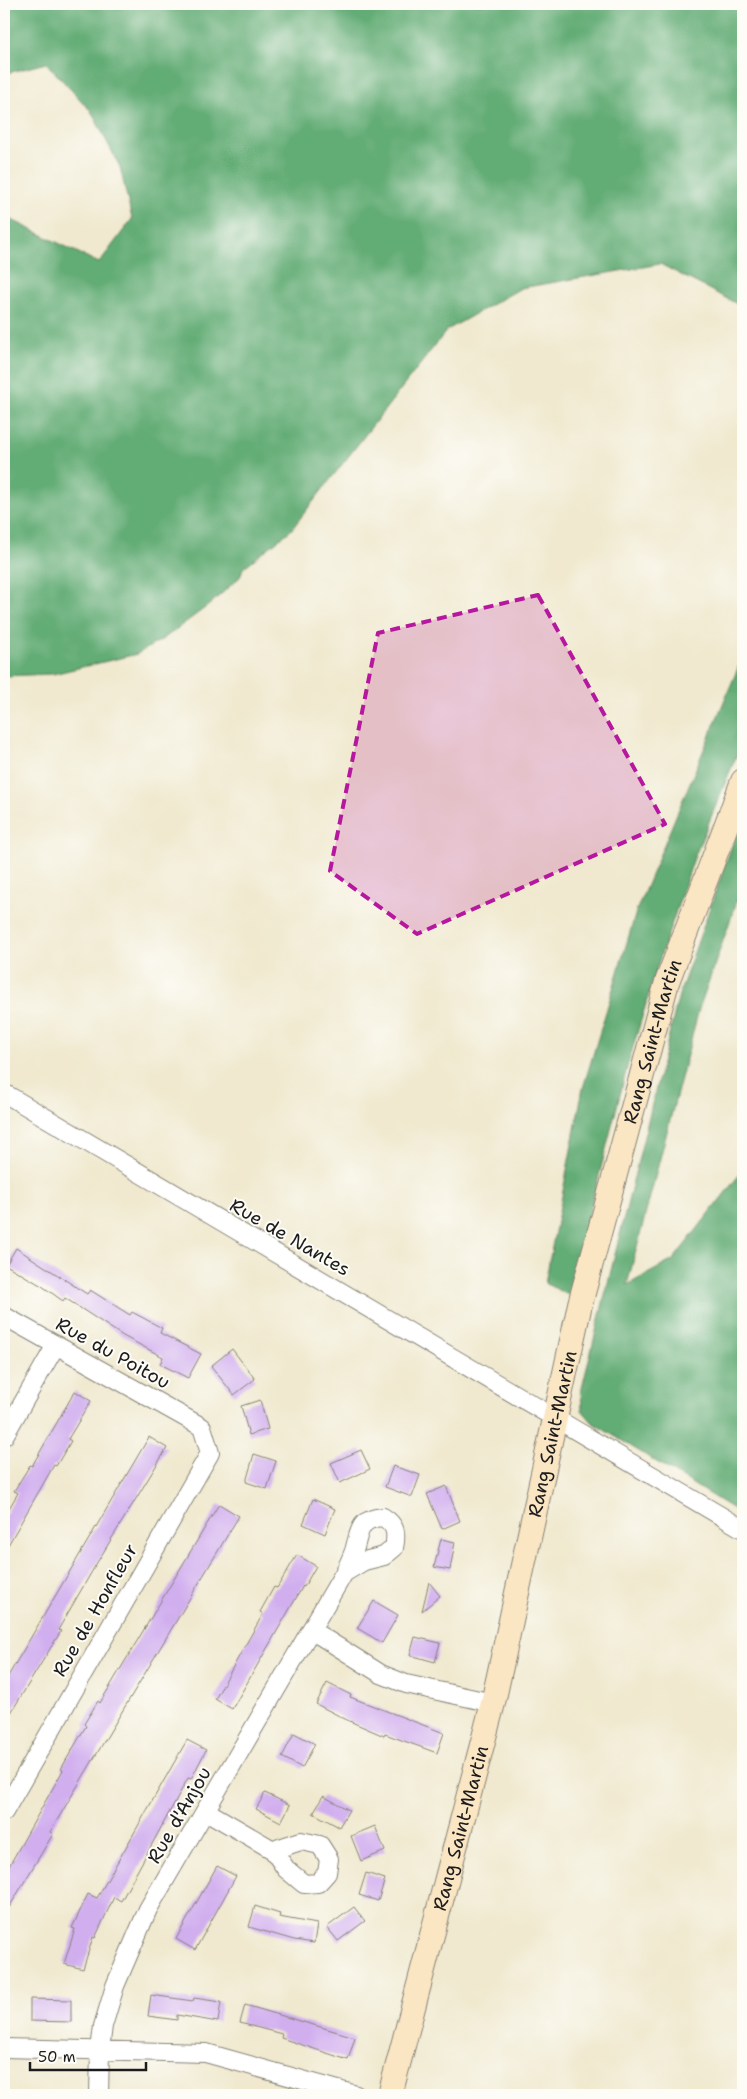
<svg xmlns="http://www.w3.org/2000/svg" width="747" height="2099" font-family="'Shantell Sans',sans-serif">
<style>
.forest{fill:#62ac75;stroke:#3f6448}
.building{fill:#d1afef}
.lines{fill:none;stroke-linecap:round;stroke-linejoin:round}
.street-casing{stroke:#868276;stroke-width:20}
.secondary-casing{stroke:#868276;stroke-width:26}
.street{stroke:#fff;stroke-width:18}
.secondary{stroke:#fbe6c4;stroke-width:24}
.marked{fill:#b5179e;fill-opacity:0.2;stroke:#b5179e;stroke-width:4;stroke-dasharray:10 6;stroke-linejoin:round}
.labels{text-anchor:middle;dominant-baseline:central;stroke-width:4;stroke-linejoin:round;paint-order:stroke}
.street-label{font-size:19px;fill:#1c1c1c;stroke:#fdfcf7}
</style>
<rect width="100%" height="100%" fill="#fdfcf7"/>
<filter id="ink" filterUnits="userSpaceOnUse"><feTurbulence type="fractalNoise" baseFrequency=".02" numOctaves="2"/><feDisplacementMap in="SourceGraphic" scale="10" xChannelSelector="R" yChannelSelector="G"/><feConvolveMatrix kernelMatrix="1 2 1 2 8 2 1 2 1" color-interpolation-filters="sRGB"/></filter>
<filter id="wash" filterUnits="userSpaceOnUse"><feTurbulence type="fractalNoise" baseFrequency=".0096" numOctaves="4" result="noise"/><feDisplacementMap in="SourceGraphic" scale="20" xChannelSelector="R" yChannelSelector="G"/><feGaussianBlur stdDeviation="1.12" result="paint"/><feColorMatrix in="noise" values="0 0 0 0 0 0 0 0 0 0 0 0 0 0 0 0 0 1.4 0 .05"/><feComposite in="paint" operator="in"/></filter>
<g filter="url(#wash)">
<rect width="100%" height="100%" fill="#f0e9cf"/>
<path class="forest" d="M 4,4 L 743,4 L 743,307 L 660,264 L 521,288 L 447,330 L 291,530 L 243,568 L 240,577 L 209,605 L 163,639 L 137,654 L 53,674 L 4,676 L 4,216 L 99,263 L 132,219 L 120,167 L 91,111 L 46,63 L 4,74 Z
M 743,656 L 743,740 L 694,858 L 657,967 L 628,1064 L 568,1295 L 545,1283 L 583,1088 L 637,909 Z
M 743,814 L 743,884 L 699,1009 L 627,1285 L 673,1260 L 743,1170 L 743,1515 L 593,1423 L 582,1410 L 581,1392 L 679,995 Z"/>
<g id="blocks">
<path class="building" d="M 16,1248 L 87,1294 L 90,1290 L 130,1315 L 132,1312 L 162,1328 L 160,1333 L 201,1354 L 188,1378 L 160,1364 L 163,1357 L 123,1336 L 65,1298 L 63,1301 L 42,1286 L 6,1265 Z
M 232,1349 L 255,1379 L 234,1395 L 211,1366 Z
M 75,1391 L 91,1401 L 68,1439 L 71,1441 L 56,1466 L 54,1465 L 4,1552 L 4,1517 L 18,1493 L 14,1491 L 30,1465 L 32,1466 Z
M 260,1400 L 268,1429 L 249,1435 L 241,1406 Z
M 149,1437 L 167,1448 L 98,1561 L 58,1630 L 61,1631 L 4,1724 L 4,1683 Z
M 361,1450 L 370,1469 L 340,1483 L 331,1463 Z
M 254,1454 L 276,1461 L 267,1489 L 246,1482 Z
M 393,1466 L 420,1475 L 412,1497 L 385,1487 Z
M 446,1486 L 460,1521 L 442,1529 L 427,1494 Z
M 313,1499 L 335,1509 L 325,1534 L 303,1524 Z
M 219,1504 L 239,1516 L 50,1832 L 53,1834 L 4,1916 L 4,1875 L 63,1770 L 61,1769 L 86,1726 L 84,1724 L 98,1701 L 100,1703 Z
M 441,1539 L 455,1542 L 450,1570 L 434,1567 Z
M 297,1555 L 316,1566 L 304,1587 L 303,1586 L 232,1709 L 215,1699 L 263,1614 L 260,1612 L 274,1587 L 277,1588 Z
M 429,1582 L 440,1596 L 422,1611 Z
M 374,1601 L 398,1615 L 382,1643 L 357,1628 Z
M 415,1637 L 440,1643 L 435,1662 L 410,1655 Z
M 327,1683 L 351,1695 L 350,1697 L 444,1733 L 437,1753 L 385,1734 L 384,1736 L 347,1720 L 316,1704 Z
M 294,1733 L 315,1744 L 302,1768 L 282,1757 Z
M 187,1740 L 206,1750 L 191,1779 L 188,1778 L 121,1901 L 114,1897 L 95,1938 L 93,1937 L 83,1969 L 64,1964 L 75,1929 L 72,1928 L 88,1894 L 97,1898 Z
M 265,1793 L 290,1805 L 281,1822 L 256,1809 Z
M 323,1796 L 349,1810 L 339,1827 L 313,1813 Z
M 375,1826 L 385,1851 L 361,1861 L 351,1836 Z
M 217,1866 L 236,1876 L 195,1950 L 176,1939 Z
M 366,1873 L 385,1879 L 378,1901 L 359,1895 Z
M 255,1906 L 280,1914 L 279,1917 L 317,1924 L 314,1943 L 294,1940 L 249,1927 Z
M 354,1907 L 365,1921 L 338,1941 L 327,1927 Z
M 151,1995 L 193,2001 L 194,1998 L 221,2002 L 218,2022 L 177,2015 L 177,2020 L 148,2016 Z
M 30,1999 L 71,2000 L 71,2022 L 30,2021 Z
M 245,2005 L 355,2037 L 348,2060 L 281,2038 L 282,2034 L 240,2023 Z"/>
</g>
</g>
<g filter="url(#ink)">
<use href="#blocks" fill-opacity="0" stroke="#868276" stroke-width="1"/>
<g class="lines">
<defs>
<path id="street" d="M 4,1093 L 743,1529
M 4,1316 L 202,1427 L 210,1453 L 4,1812
M 4,1436 L 56,1345
M 383,1517 C 396,1525 397,1533 394,1548 L 384,1556 L 364,1561 L 344,1573 C 348,1566 351,1559 354,1551 C 360,1531 358,1519 383,1517 Z
M 311,1630 L 381,1674 L 406,1684 L 493,1703
M 206,1811 L 273,1850 L 286,1869 L 304,1884 L 318,1883 L 327,1873 L 329,1859 L 320,1845 L 301,1841 L 273,1850
M 4,2048 L 206,2053 L 356,2095
M 99,2095 L 100,2050 L 103,2026 L 115,1986 L 148,1909 L 344,1573"/>
<g id="secondary">
<path id="s1" d="M 390,2095 L 493,1703 L 580,1304 L 667,982 L 743,781"/>
</g>
</defs>
<use href="#street" class="street-casing"/>
<use href="#secondary" class="secondary-casing"/>
<use href="#street" class="street"/>
<use href="#secondary" class="secondary"/>
</g>
</g>
<path class="marked" d="M 538,595 L 665,824 L 417,934 L 330,871 L 378,633 Z"/>
<g class="labels">
<g class="street-label">
<text stroke="none"><textPath href="#s1" startOffset="1086">Rang Saint-Martin</textPath></text>
<text transform="translate(290 1237) rotate(30)">Rue de Nantes</text>
<text transform="translate(113 1353) rotate(29)">Rue du Poitou</text>
<text stroke="none"><textPath href="#s1" startOffset="681">Rang Saint-Martin</textPath></text>
<text transform="translate(95 1610) rotate(-60)">Rue de Honfleur</text>
<text transform="translate(179 1815) rotate(-60)">Rue d'Anjou</text>
<text stroke="none"><textPath href="#s1" startOffset="276">Rang Saint-Martin</textPath></text>
</g>
</g>
<rect width="747" height="2099" fill="none" stroke="#fdfcf7" stroke-width="20"/>
<path d="M30 2062v8h116v-8" fill="none" stroke="#1c1c1c" stroke-width="2.5"/>
<text x="38" y="2062" font-size="15" fill="#1c1c1c" stroke="#fdfcf7" stroke-width="4" paint-order="stroke">50 m</text>
</svg>
